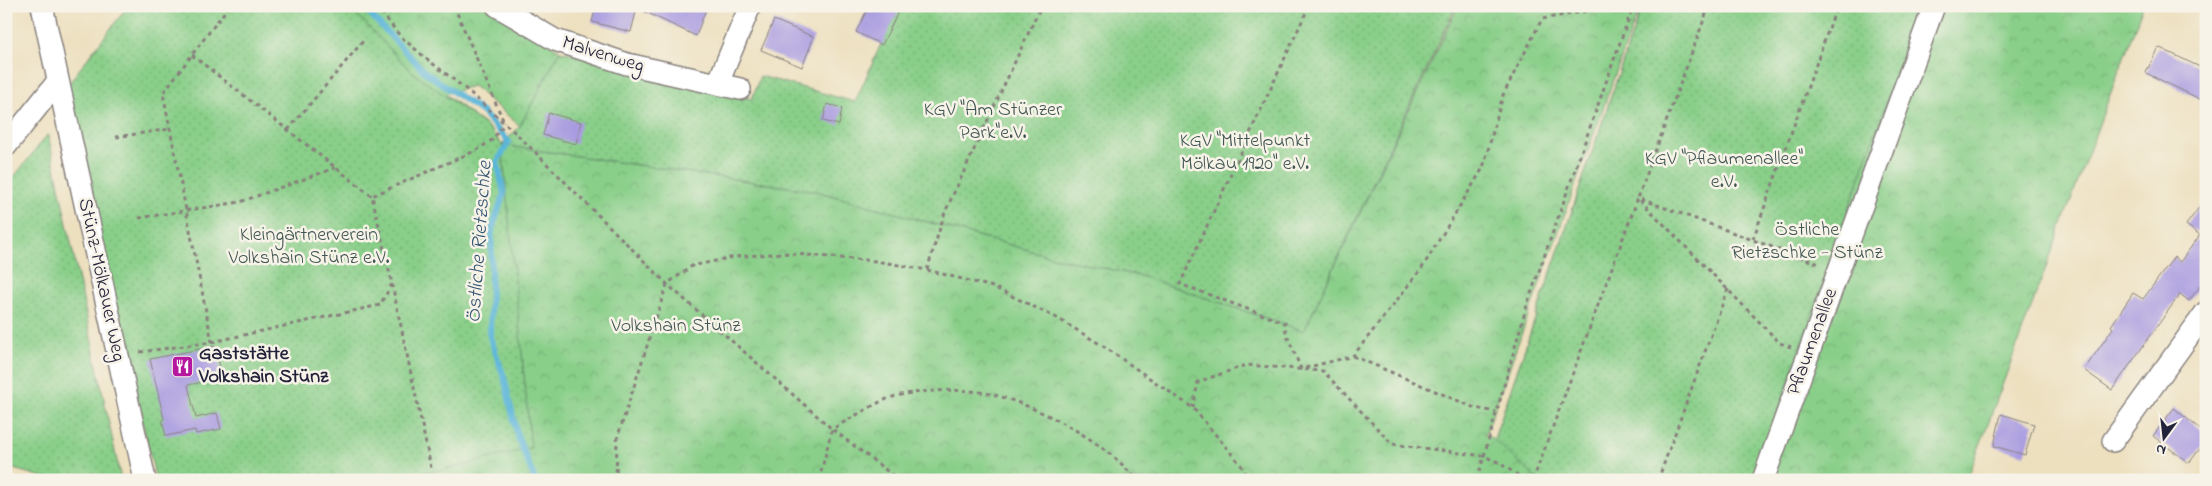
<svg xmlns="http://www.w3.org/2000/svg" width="2212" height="486" font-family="'Indie Flower',sans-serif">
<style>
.park{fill:url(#park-crowns);stroke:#567862}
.garden{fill:url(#garden-dots);stroke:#567862}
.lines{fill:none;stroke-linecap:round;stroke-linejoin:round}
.stream{stroke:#5bb6d9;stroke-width:6}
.building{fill:#a99be0}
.minor-casing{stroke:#88817d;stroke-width:24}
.path{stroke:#88817d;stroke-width:3;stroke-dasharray:4 4;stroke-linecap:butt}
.minor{stroke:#fff;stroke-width:21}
.labels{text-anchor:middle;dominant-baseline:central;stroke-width:5;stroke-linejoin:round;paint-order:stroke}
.street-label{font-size:20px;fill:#22223b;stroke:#f7f3e8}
.park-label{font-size:20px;fill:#415652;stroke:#f7f3e8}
.poi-label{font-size:20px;font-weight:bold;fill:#22223b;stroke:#f7f3e8;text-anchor:start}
.water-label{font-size:21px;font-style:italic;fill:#365672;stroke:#f7f3e8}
</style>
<defs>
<pattern id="park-crowns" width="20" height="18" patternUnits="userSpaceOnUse" patternTransform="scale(1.25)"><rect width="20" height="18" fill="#89cf89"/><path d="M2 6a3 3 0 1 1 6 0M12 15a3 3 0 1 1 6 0" fill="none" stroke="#76b177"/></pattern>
<pattern id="garden-dots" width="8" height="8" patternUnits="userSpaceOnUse" patternTransform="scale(1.25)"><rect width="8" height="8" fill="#89cf89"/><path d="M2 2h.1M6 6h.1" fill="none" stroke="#76b177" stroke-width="1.8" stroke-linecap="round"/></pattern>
</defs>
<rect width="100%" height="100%" fill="#f7f3e8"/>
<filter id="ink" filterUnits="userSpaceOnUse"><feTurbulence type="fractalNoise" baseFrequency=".02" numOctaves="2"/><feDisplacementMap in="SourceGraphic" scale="10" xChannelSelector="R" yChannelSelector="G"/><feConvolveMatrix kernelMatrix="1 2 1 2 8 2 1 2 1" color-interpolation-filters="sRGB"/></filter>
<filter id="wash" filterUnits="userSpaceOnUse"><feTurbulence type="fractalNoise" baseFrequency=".0096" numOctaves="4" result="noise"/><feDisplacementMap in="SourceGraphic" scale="20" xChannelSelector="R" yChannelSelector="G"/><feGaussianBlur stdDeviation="1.12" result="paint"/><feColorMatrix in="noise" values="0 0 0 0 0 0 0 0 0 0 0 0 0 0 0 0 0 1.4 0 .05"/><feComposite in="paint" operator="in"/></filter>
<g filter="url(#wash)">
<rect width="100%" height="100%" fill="#ede0bf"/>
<path class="park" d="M 128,6 L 494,6 L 560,51 L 520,126 L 473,86 L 445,94 L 489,128 L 502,145 L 816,191 L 1057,258 L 1141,276 L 1304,331 L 1458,6 L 1640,6 L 1485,435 L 1494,439 L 1642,6 L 2143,6 L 1967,480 L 156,480 Z"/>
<path class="garden" d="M 128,6 L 349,6 L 410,70 L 489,128 L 502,145 L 531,448 L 444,470 L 358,480 L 156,480 L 65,88 Z
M 898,6 L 1456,6 L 1304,331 L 1141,276 L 1057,258 L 816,191 L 502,145 L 520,126 L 560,51 L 709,86 L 752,99 L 760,76 L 855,102 Z
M 1642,6 L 1920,6 L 1754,480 L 1538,480 L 1494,439 Z
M 48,134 L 121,480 L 53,480 L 6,467 L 6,187 Z"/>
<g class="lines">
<path class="stream" d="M 362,6 L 425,72 L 482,112 L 509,142 L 497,162 L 504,193 L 492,229 L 490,337 L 504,377 L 518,438 L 535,480"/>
</g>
<g id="blocks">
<path class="building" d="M 596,6 L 707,6 L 696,36 L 637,8 L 631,32 L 592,22 Z
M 869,6 L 885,6 L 898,12 L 882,45 L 856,32 Z
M 774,20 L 814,37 L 802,67 L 761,50 Z
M 2158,47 L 2206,70 L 2206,102 L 2146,73 Z
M 827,104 L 842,108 L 839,125 L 823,121 Z
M 549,113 L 581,122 L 576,144 L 543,135 Z
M 2206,198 L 2206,278 L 2189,301 L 2180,294 L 2112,390 L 2084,370 L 2113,328 L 2111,326 L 2133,293 L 2143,299 L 2174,257 L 2180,262 L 2200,235 L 2186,225 Z
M 215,346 L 221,372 L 216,373 L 217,379 L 188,385 L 196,418 L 217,413 L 221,429 L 196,434 L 195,430 L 166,436 L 162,420 L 164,419 L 150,359 Z
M 2174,408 L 2206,434 L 2206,441 L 2189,463 L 2153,436 Z
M 2001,414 L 2034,424 L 2025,455 L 1994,446 Z"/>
</g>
</g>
<g filter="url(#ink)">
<use href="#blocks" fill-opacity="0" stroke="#88817d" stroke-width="1"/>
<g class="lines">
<defs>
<path id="minor" d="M 42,6 L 145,480
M 497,6 L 555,40 L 627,64 L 740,89
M 718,83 L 750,6
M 6,146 L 58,81
M 2113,441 L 2206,312
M 1763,480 L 1934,6"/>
</defs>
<use href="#minor" class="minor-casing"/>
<path class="path" d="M 377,6 L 400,36 L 428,60 L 467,90 L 520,137 L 667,284 L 832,429 L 899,480
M 454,6 L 503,120
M 1309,6 L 1180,284 L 1285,323 L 1286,333 L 1301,369 L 1353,356 L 1422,268 L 1483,168 L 1503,95 L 1542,19 L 1600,9 L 1603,6
M 1709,6 L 1638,198 L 1819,264
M 192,55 L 372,196
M 288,130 L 364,40
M 116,137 L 170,129
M 139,218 L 240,202 L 335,168
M 1753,239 L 1837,6
M 927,270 L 945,212 L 1041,6
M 392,284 L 431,468
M 212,342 L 380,305 L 392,284 L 372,196 L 477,150 L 492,140 L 505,123
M 140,352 L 212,342 L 163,93 L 229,6
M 1353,356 L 1475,408 L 1496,412
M 1193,408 L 1198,382 L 1246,365 L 1323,371 L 1392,444 L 1484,456 L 1477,480
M 616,480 L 617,439 L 667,284 L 692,266 L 734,257 L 783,253 L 876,261 L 927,270 L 993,287 L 1057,318 L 1103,346 L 1193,408 L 1241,465 L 1248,480
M 819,480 L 832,429 C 849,420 879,400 896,396 C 921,390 966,388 991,394 C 1038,406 1106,441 1136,480
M 1525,480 L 1498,462 L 1484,456 L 1527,305 L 1633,6
M 1533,480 L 1638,198 L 1780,343 L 1791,347
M 1658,480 L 1728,289"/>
<use href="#minor" class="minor"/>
</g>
</g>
<defs>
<symbol id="restaurant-square" viewBox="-11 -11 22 22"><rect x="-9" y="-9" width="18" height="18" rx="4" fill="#b5179e" stroke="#f7f3e8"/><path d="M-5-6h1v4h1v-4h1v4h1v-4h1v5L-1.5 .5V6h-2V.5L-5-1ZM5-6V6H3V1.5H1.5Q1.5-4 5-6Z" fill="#fff"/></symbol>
</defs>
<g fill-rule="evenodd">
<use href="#restaurant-square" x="170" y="354" width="25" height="25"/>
</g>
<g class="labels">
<g class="street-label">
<text transform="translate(603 55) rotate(17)">Malvenweg</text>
<text transform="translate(101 280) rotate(78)">Stünz-Mölkauer Weg</text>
<text transform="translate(1813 342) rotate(-70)">Pflaumenallee</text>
</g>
<g class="park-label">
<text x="993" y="110">KGV "Am Stünzer<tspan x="993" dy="23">Park"e.V.</tspan></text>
<text x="1245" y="141">KGV "Mittelpunkt<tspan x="1245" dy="23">Mölkau 1920" e.V.</tspan></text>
<text x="1724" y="159">KGV "Pflaumenallee"<tspan x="1724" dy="23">e.V.</tspan></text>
<text x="1807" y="230">Östliche<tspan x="1807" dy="23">Rietzschke - Stünz</tspan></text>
<text x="309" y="235">Kleingärtnerverein<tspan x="309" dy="23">Volkshain Stünz e.V.</tspan></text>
<text x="676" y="326">Volkshain Stünz</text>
</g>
<g class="poi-label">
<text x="199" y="354">Gaststätte<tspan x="199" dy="23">Volkshain Stünz</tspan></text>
</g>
<g class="water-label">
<text transform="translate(480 242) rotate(-86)">Östliche Rietzschke</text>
</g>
</g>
<rect width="2212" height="486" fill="none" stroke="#f7f3e8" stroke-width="25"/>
<g transform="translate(2164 438) rotate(195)" stroke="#f7f3e8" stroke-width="4" paint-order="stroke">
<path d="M0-4L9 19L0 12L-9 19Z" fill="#22223b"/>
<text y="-8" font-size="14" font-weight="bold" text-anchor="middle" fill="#22223b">N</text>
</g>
</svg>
